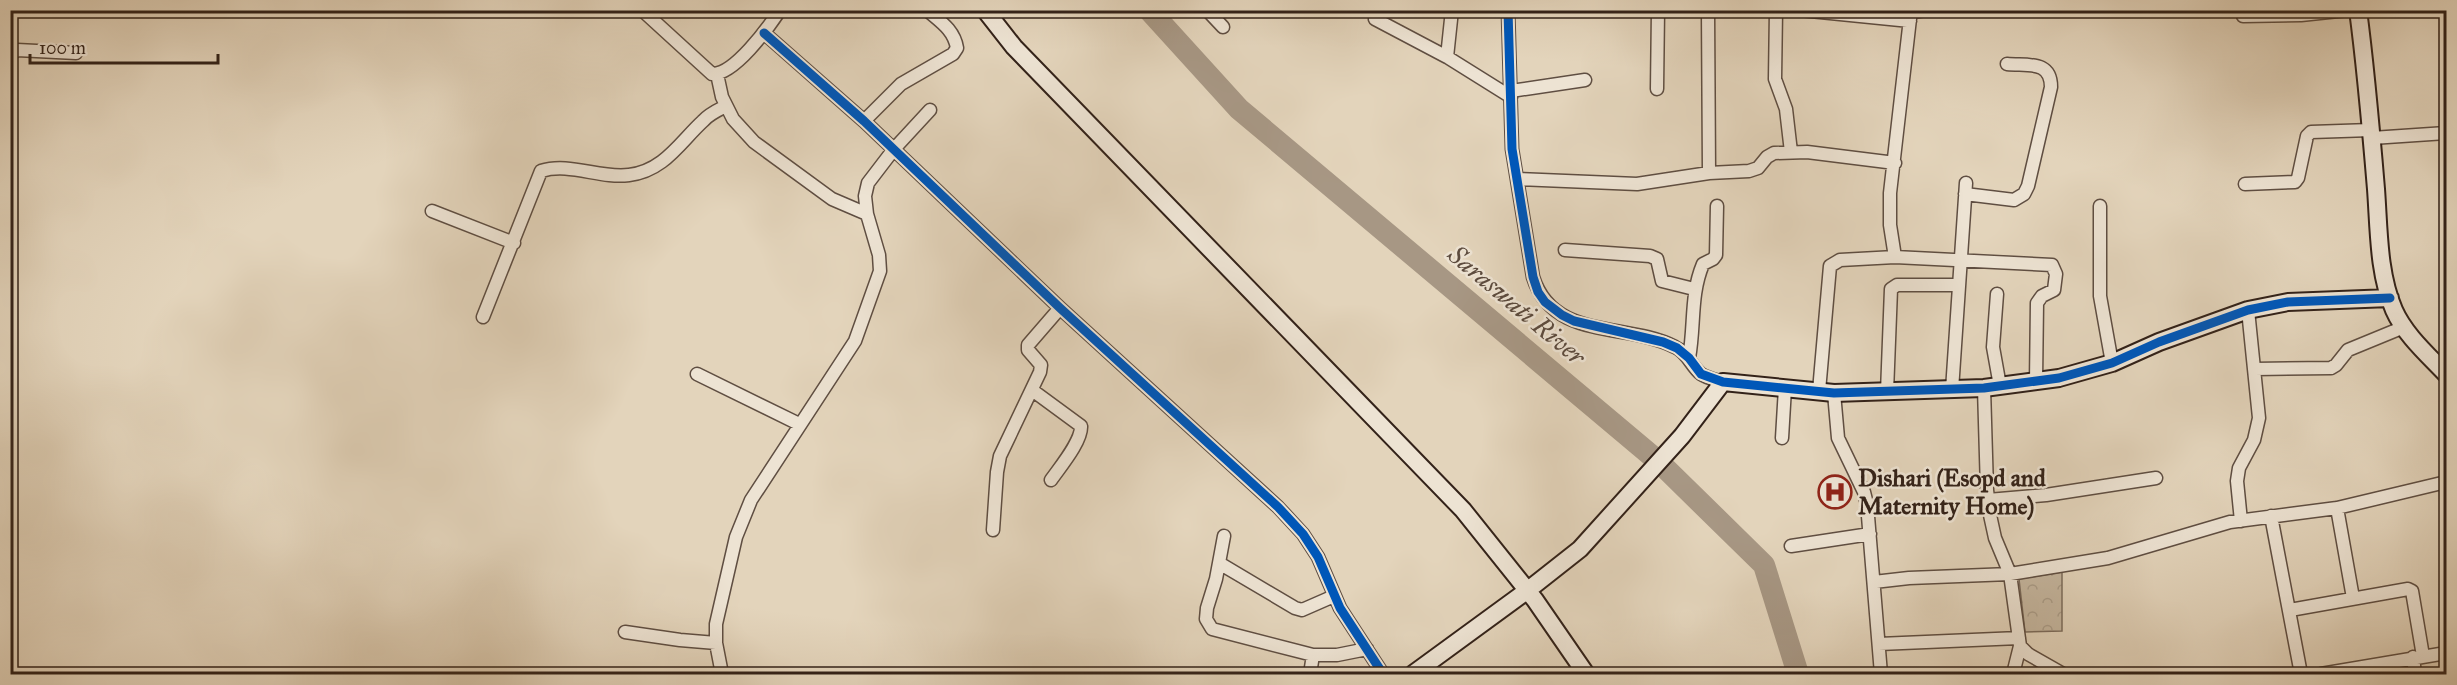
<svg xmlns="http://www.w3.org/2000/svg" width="2457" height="685" font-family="'IM FELL Great Primer',serif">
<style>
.park{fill:url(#park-crowns);stroke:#7c6c5c;stroke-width:1.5}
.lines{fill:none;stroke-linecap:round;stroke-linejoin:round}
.river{stroke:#a79784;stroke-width:22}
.street-casing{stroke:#5f4e42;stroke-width:15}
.secondary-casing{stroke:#332219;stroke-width:20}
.street{stroke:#ede3d3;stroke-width:12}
.secondary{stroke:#ede3d3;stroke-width:16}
.cycleway-casing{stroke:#ede3d3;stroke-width:13}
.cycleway{stroke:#0057b8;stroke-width:9}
.labels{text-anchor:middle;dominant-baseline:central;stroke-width:5;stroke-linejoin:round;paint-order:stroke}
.poi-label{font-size:24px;font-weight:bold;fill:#332219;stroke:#ede3d3;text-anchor:start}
.water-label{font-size:26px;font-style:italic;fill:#5c4b3e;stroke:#ede3d3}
</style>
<defs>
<pattern id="park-crowns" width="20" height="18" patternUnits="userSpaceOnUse" patternTransform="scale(1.5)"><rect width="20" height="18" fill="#c5b69f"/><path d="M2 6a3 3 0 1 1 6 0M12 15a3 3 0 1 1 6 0" fill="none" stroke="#aa9c88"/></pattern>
</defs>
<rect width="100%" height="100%" fill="#e3d4bb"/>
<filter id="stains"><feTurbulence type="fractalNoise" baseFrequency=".00333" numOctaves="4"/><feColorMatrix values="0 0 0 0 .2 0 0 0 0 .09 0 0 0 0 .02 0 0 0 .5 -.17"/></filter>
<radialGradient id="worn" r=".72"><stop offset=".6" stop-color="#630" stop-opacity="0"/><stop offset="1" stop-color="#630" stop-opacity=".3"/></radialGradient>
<path class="park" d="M 2062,572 L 2062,631 L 2025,632 L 2019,579 Z"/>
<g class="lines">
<path class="river" d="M 1149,10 L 1239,109 L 1659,462 L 1764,565 L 1798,674"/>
<defs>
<path id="street" d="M 642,10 L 712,74 C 734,75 768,28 780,10
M 1207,10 L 1223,27
M 1508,10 L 1512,149 L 1533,277 C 1553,341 1627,322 1675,347 C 1688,353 1691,366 1701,374 C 1707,378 1717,380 1723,382
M 1708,10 L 1709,173
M 1776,10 L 1775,79 L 1786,109 L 1791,152
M 1800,10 L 1910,21
M 1911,10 L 1890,193 L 1890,225 L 1895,257 L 2052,265 L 2056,274 L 2054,290 L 2042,296 L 2037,303 L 2036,381
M 1911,12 L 1926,10
M 2243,16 L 2301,15 L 2348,10
M 1375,19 L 1447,57 L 1511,97
M 764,33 L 864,121 L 1060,308 L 1278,507 L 1303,534 L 1318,557 L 1340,608 L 1383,674
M 10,55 L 17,50 L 76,53
M 1447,57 L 1452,10
M 717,74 L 722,97 L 733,119 L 754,142 L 832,199 L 867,214
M 1657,89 L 1658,10
M 1511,91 L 1585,80
M 864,121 L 901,84 L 953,54 L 957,48 C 954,30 941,22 927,10
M 2372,138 L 2446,133
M 1518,179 L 1637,184 L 1709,173 L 1749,171 L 1758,168 L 1767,157 L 1774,153 L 1807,152 L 1895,163
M 2245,184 L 2295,182 L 2298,178 L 2307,136 L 2311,132 L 2371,130
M 1965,194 L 2014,200 L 2024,194 L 2028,186 L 2051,87 C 2051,60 2028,66 2007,64
M 2100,206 L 2100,296 L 2112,363
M 432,211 L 514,243
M 1565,250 L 1650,256 L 1657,259 L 1662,281 L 1694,289
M 1997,294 L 1993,347 L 2000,386
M 483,317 L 541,171 C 570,162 600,179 629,175 C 664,171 680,142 703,121 C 709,114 718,110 726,106
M 1689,358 C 1695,325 1690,295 1703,264 L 1713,259 L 1716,255 L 1717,206
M 2255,369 L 2331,368 L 2336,365 L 2348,350 L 2404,327
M 697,374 L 799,424
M 1984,388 L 1987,490 L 1990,515 L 1995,538 L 2010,574 L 2020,646 L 2028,654 L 2063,674
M 1032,390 L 1081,426 C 1082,441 1060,467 1051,480
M 1952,390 L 1966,183
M 1819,391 L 1830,266 L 1840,260 L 1895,257
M 1887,392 L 1891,289 L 1897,285 L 1958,285
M 1834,393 L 1838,438 L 1864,492 L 1867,504 L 1881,674
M 1782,438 L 1785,388
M 1988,500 L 2046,495 L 2156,478
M 2337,508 L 2353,598
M 2271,516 L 2301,674
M 2241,521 L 2237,481 L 2239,468 L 2254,440 L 2259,418 L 2248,310
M 993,530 L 997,472 L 1000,456 L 1040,372 L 1041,365 L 1028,350 L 1028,345 L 1060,308
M 1224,536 L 1216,579 L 1207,608 L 1206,619 L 1212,629 L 1313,655 L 1337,655 L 1367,649
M 1791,546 L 1870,534
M 1219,563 L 1295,608 L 1302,610 L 1334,596
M 1874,582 L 1909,578 L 2010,574 L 2108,558 L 2230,522 L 2337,508 L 2446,482
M 2290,610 L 2408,589 L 2412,591 L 2423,656
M 625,632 L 680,640 L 716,643
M 1879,644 L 2019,638
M 2413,657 L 2415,674
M 722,674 L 716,643 L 716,624 L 736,537 L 751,500 L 855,341 L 880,271 L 879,255 L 867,214 L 865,196 L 868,183 L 894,149 L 930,110
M 1310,674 L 1313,655
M 2013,674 L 2020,646
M 2321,674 L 2446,653"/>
<path id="secondary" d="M 985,10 L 1014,47 L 1463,510 L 1535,600 L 1586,674
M 2358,10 C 2366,70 2371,129 2376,189 C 2379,229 2378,273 2394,310 C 2405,335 2428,355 2446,374
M 1413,674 L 1528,590 L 1580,549 L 1682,436 L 1723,382 L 1834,393 L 1984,388 L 2059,378 L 2112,363 L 2159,342 L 2248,310 L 2288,302 L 2390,298"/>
</defs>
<use href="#street" class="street-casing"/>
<use href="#secondary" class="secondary-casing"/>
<use href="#street" class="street"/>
<use href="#secondary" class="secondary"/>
<defs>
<path id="cycleway" d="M 1508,10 L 1512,149 L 1533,277 L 1538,292 L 1545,302 L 1562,315 L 1574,321 L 1663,342 L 1677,348 L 1689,358 L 1701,374 L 1723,382 L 1834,393 L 1984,388 L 2059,378 L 2112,363 L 2159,342 L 2248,310 L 2288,302 L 2390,298
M 764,33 L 864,121 L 1060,308 L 1278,507 L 1303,534 L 1318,557 L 1340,608 L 1383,674"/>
</defs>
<use href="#cycleway" class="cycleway-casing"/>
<use href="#cycleway" class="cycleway"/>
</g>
<defs>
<symbol id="hospital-ring" viewBox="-11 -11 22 22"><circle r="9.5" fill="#ede3d3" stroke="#8f2418" stroke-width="1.5"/><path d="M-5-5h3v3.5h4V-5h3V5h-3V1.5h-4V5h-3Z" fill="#8f2418"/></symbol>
</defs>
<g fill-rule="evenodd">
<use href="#hospital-ring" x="1816" y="473" width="38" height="38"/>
</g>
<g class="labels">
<g class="poi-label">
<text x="1858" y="478">Dishari (Esopd and<tspan x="1858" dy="28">Maternity Home)</tspan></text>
</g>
<g class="water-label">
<text transform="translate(1517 305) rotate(40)">Saraswati River</text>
</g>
</g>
<rect width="2457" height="685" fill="none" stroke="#e3d4bb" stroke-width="36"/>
<rect x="12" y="12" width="2433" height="661" fill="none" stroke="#332219" stroke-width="3"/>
<rect x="18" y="18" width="2421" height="649" fill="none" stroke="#332219" stroke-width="1.5"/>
<path d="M30 54v9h188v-9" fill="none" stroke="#332219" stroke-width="3"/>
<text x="39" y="54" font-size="18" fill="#332219" stroke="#ede3d3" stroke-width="4.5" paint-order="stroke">100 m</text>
<rect width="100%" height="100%" filter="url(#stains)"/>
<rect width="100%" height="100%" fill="url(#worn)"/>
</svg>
